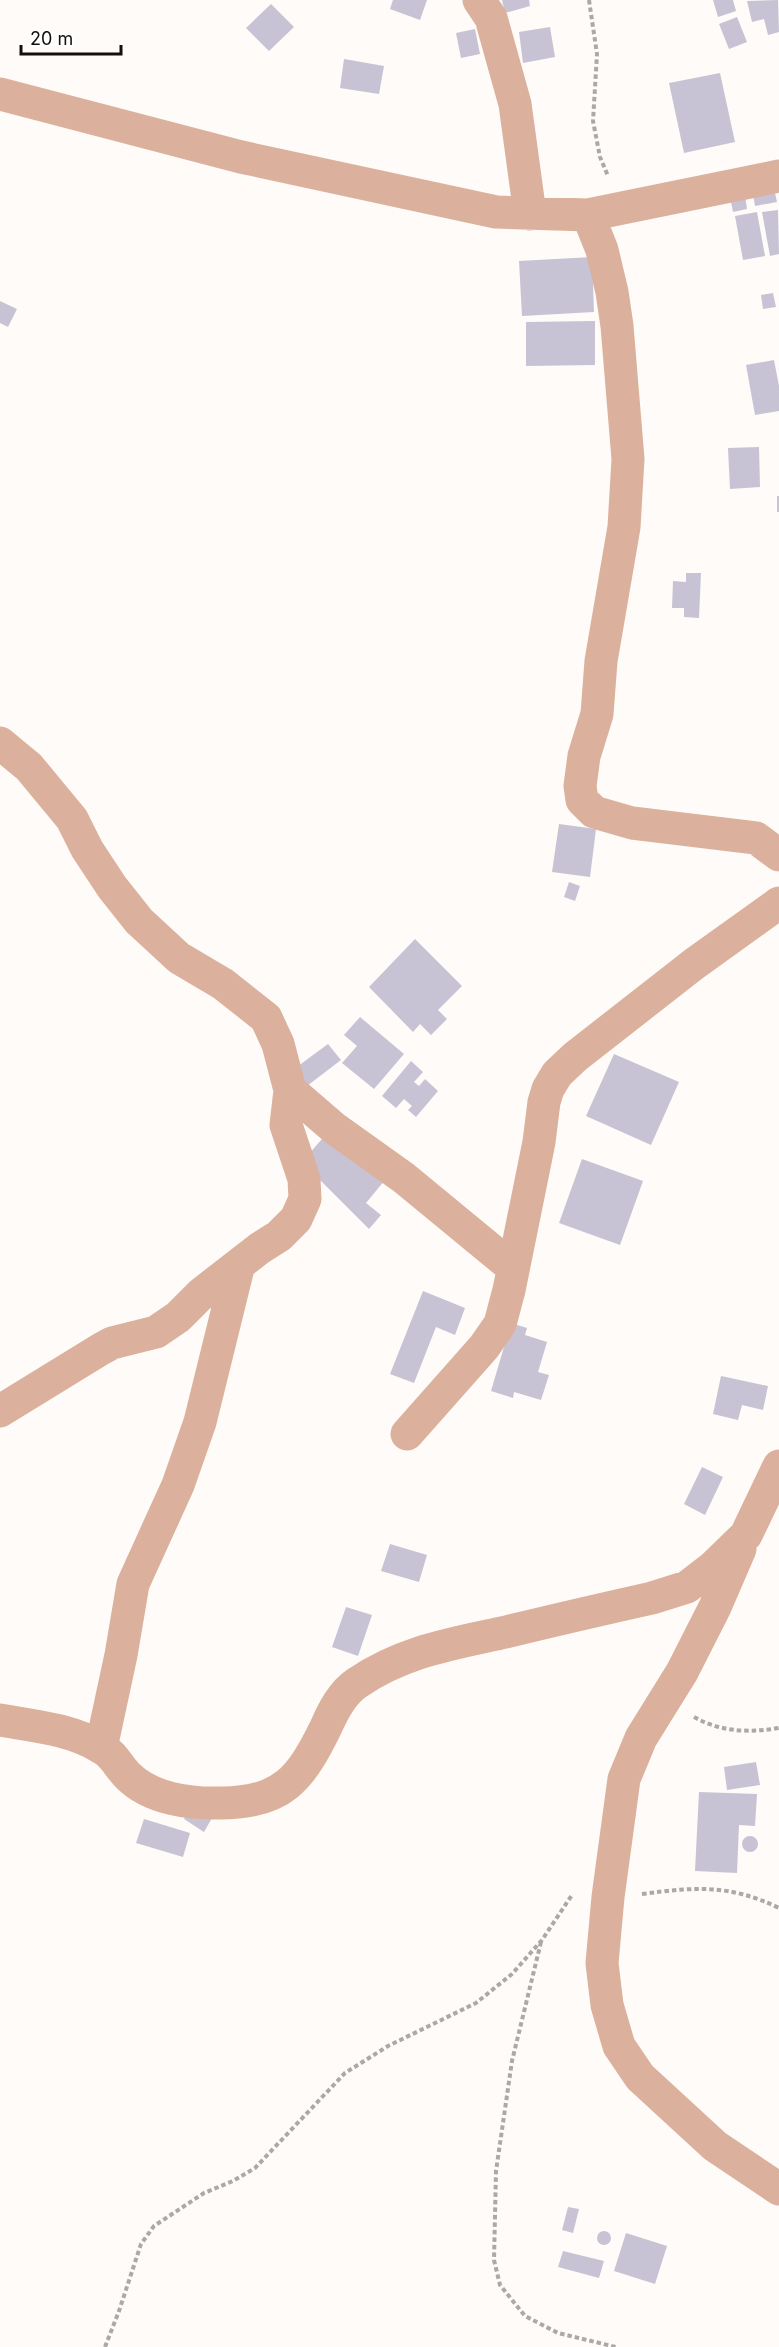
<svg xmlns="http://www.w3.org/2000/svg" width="779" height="2347" font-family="Inter,sans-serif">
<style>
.building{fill:#c7c3d4}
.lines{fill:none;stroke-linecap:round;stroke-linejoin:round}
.path{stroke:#aca8a5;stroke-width:4;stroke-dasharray:4.5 3;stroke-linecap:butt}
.minor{stroke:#dbb19d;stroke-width:33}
</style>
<rect width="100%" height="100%" fill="#fefbf8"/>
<path class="building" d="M 393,0 L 427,0 L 420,20 L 390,9 Z
M 502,0 L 529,0 L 530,6 L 505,13 Z
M 713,0 L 733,0 L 736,11 L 718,17 Z
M 778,0 L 779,32 L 768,35 L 764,19 L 752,22 L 747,1 Z
M 271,4 L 294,27 L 269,51 L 246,28 Z
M 737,17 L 747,42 L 729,49 L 719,24 Z
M 550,27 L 555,57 L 523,63 L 519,32 Z
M 475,29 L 480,54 L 461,58 L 456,33 Z
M 344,59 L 384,66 L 379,94 L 340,88 Z
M 720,73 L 735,142 L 684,153 L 669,83 Z
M 773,184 L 777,202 L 755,206 L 752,188 Z
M 744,189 L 747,209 L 733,212 L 729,192 Z
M 778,210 L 779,254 L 770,256 L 762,212 Z
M 757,212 L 765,256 L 743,260 L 735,216 Z
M 592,257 L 594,312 L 522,316 L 519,261 Z
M 773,293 L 776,307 L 763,309 L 761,295 Z
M 0,301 L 17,309 L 8,327 L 0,323 Z
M 595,321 L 595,365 L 526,366 L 526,322 Z
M 774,360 L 779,386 L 779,411 L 755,415 L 746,365 Z
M 759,447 L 760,487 L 730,489 L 728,448 Z
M 777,496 L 779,496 L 779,512 L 777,512 Z
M 686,573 L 701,573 L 699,618 L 684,617 L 684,608 L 672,608 L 673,581 L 686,582 Z
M 559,824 L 596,829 L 590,877 L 552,872 Z
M 569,882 L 580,886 L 575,901 L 564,897 Z
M 415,939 L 462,986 L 438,1010 L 447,1019 L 431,1035 L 420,1024 L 413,1032 L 369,987 Z
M 360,1017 L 404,1054 L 374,1089 L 342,1063 L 357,1046 L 344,1035 Z
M 328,1044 L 341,1060 L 307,1086 L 294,1069 Z
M 614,1054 L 679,1082 L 651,1145 L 586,1116 Z
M 411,1061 L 423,1072 L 414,1082 L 419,1086 L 425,1079 L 438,1091 L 416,1117 L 408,1110 L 412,1106 L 404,1099 L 396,1108 L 382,1096 Z
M 328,1132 L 385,1180 L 366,1203 L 381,1215 L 369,1229 L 302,1162 Z
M 582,1159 L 643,1181 L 620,1245 L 559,1223 Z
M 423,1291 L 465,1308 L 455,1335 L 436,1327 L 414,1383 L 390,1374 Z
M 511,1323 L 527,1328 L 525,1335 L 547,1342 L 538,1372 L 549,1375 L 541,1400 L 514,1392 L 513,1398 L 491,1391 Z
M 721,1376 L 768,1386 L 763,1410 L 742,1405 L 738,1420 L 713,1414 Z
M 702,1467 L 723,1477 L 705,1515 L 684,1504 Z
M 390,1544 L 427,1555 L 419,1582 L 381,1571 Z
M 346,1607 L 372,1615 L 358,1656 L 332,1647 Z
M 756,1762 L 760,1785 L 727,1790 L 724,1767 Z
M 699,1792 L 757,1794 L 755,1826 L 739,1825 L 737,1873 L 695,1871 Z
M 192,1805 L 212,1818 L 204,1832 L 184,1819 Z
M 144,1819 L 190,1833 L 183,1857 L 136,1843 Z
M742 1844a8 8 0 1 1 16 0a8 8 0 1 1-16 0Z
M 568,2207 L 579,2209 L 573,2233 L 562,2230 Z
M597 2238a7 7 0 1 1 14 0a7 7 0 1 1-14 0Z
M 626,2233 L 667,2246 L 655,2284 L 614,2271 Z
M 563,2251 L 604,2261 L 599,2278 L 558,2267 Z"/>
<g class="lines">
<path class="path" d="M 589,0 L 597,54 L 593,121 L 600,157 L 608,176
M 694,1717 C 721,1732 749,1733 779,1728
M 642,1894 C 696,1887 729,1884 779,1908
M 541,1942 L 512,2061 L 496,2171 L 494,2260 L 500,2285 L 525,2316 L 558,2333 L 616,2347
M 105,2347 L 119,2311 L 141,2244 L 154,2226 L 204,2193 L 233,2181 L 255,2168 L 345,2073 L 388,2046 L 476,2003 L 512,1974 L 542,1940 L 572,1895"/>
<path class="minor" d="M 479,0 L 491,18 L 515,104 L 530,214
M 0,94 L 241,157 L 496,212 L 588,215 L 779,176
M 588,215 L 602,250 L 612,292 L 617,326 L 628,459 L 624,527 L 601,661 L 597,714 L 584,756 L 580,786 L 582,800 L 594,812 L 632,823 L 756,838 L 779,855
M 0,743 L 29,767 L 72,819 L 87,849 L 112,887 L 139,921 L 179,958 L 223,984 L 266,1018 L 278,1044 L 290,1090 L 334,1128 L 404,1178 L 512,1267
M 0,1411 L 101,1349 L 112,1343 L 156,1332 L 178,1317 L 202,1293 L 260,1248 L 279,1236 L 296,1219 L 305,1199 L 304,1179 L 286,1125 L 290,1090
M 407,1434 L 484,1347 L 500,1324 L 509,1290 L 539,1142 L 544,1102 L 548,1089 L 557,1074 L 575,1057 L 694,964 L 779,903
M 740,1549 L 715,1607 L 682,1672 L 641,1738 L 624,1779 L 608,1897 L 602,1963 L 607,2005 L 619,2046 L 640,2077 L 715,2146 L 779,2189
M 0,1720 C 34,1726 70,1729 100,1747 C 115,1755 117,1765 128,1776 C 151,1799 190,1804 221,1803 C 283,1803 301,1778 326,1727 C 333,1711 342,1693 357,1683 C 404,1651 452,1644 506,1632 C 555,1620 603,1609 652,1598 L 687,1587 L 713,1567 L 746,1535 L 779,1466
M 101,1748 L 121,1655 L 133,1584 L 178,1485 L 200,1422 L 239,1264"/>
</g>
<path d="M21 45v9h100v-9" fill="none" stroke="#140f0b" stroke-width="3"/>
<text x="30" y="45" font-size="18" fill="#140f0b" stroke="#ffffff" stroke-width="4.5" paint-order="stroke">20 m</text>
</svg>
